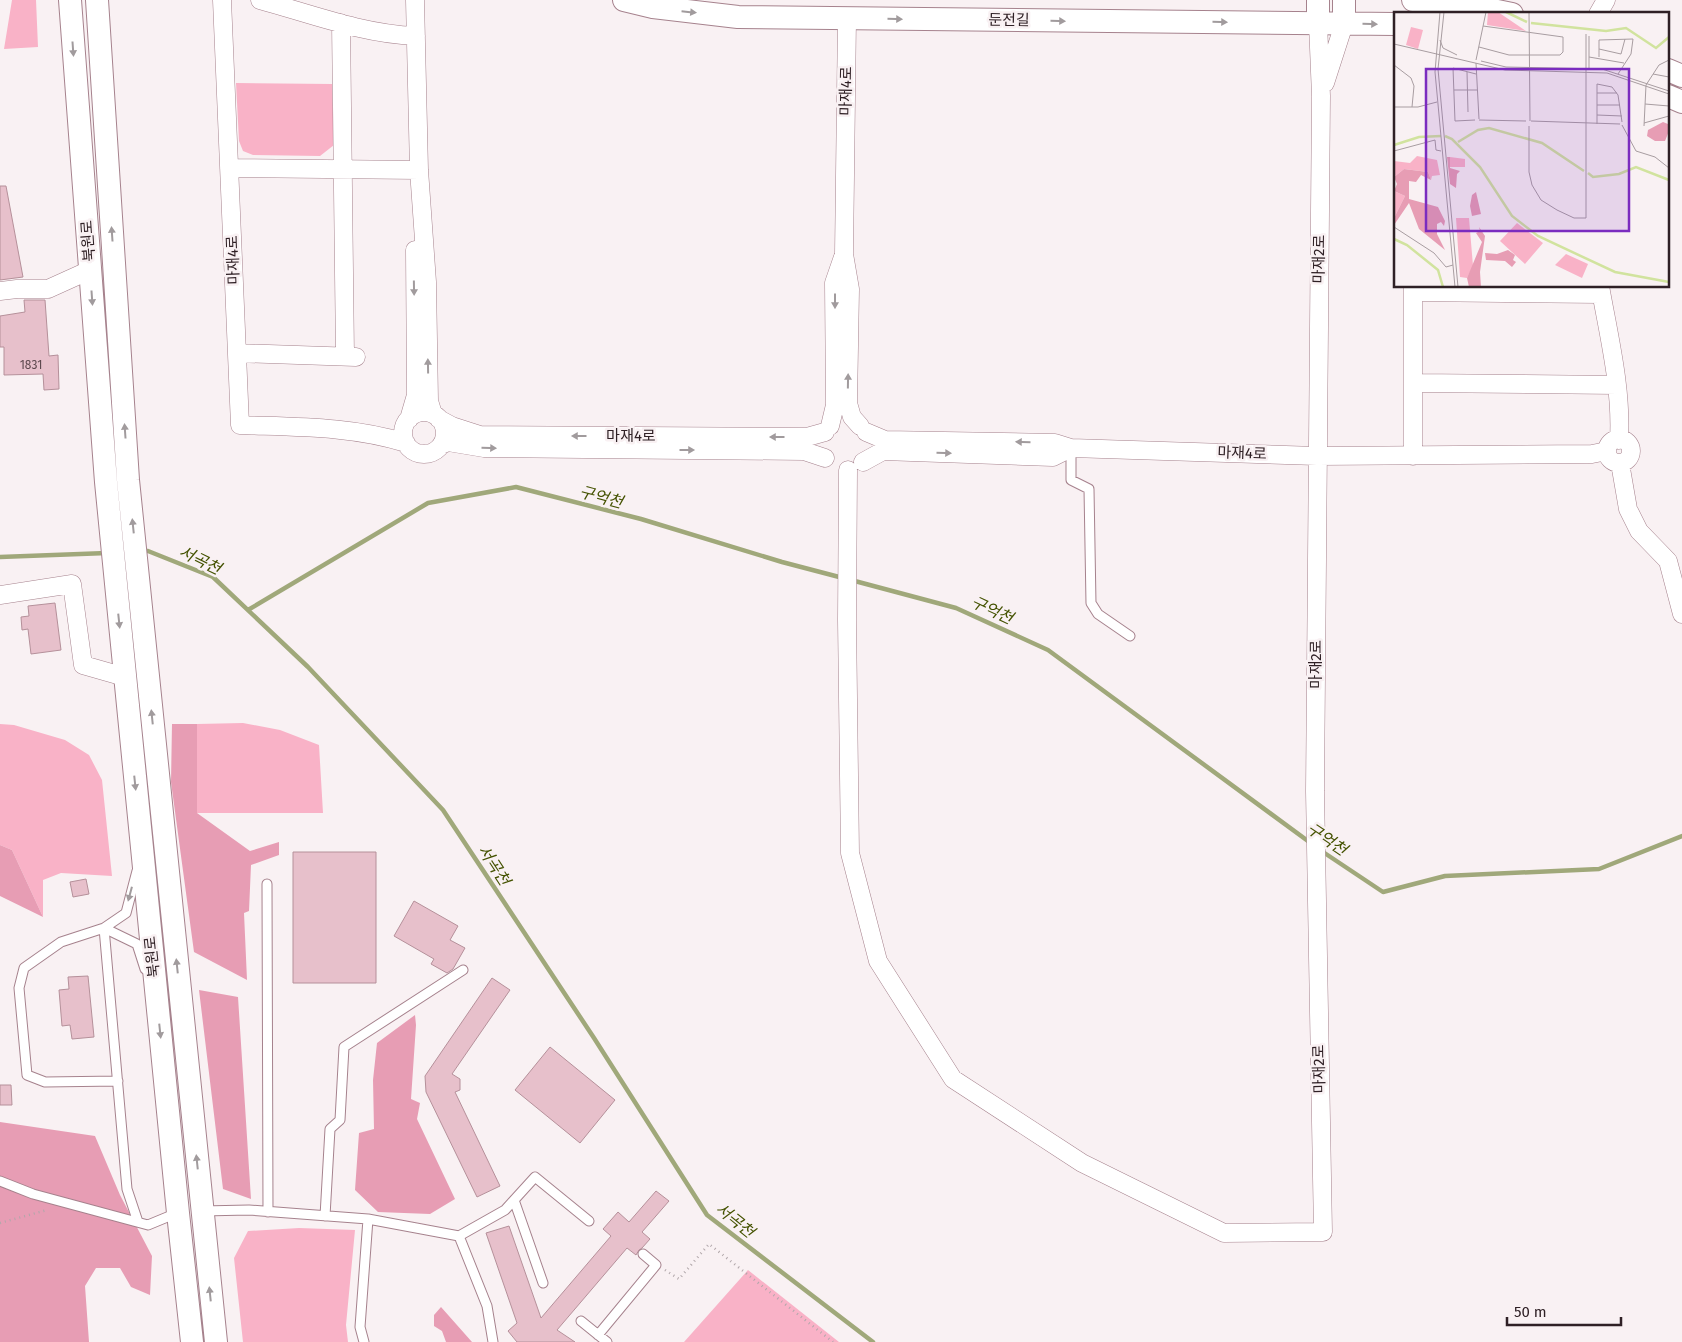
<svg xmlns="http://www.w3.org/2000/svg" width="1682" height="1342" font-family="'Fira Sans','Noto Sans KR',sans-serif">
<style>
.green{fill:#f9b2c7}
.forest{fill:#e79db4}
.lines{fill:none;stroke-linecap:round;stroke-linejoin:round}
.stream{stroke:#a0a87a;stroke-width:4.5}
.building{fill:#e7c0cb;stroke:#b5909a}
.service-casing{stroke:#a6828d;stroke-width:11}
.minor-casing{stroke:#a6828d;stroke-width:19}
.tertiary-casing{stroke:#a6828d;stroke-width:24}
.path{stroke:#b1a7aa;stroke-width:2.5;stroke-dasharray:1 4;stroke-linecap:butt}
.service{stroke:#fff;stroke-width:9}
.minor{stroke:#fff;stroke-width:18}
.tertiary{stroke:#fff;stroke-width:22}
.oneway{fill:#a19b9d}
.labels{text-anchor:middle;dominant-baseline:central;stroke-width:5;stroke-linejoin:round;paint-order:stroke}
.number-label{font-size:12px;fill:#5d484e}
.street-label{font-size:15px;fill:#2f2025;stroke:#f9f1f3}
.water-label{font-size:16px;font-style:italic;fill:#445200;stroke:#f9f1f3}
.inset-river{fill:none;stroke:#d1e39e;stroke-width:2.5}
.inset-road{fill:none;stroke:#a89da1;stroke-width:1}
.view{fill:#7b2cbf;fill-opacity:0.15;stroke:#7b2cbf;stroke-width:2.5}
.inset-edge{fill:none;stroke:#2f2025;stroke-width:2.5}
</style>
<rect width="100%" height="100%" fill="#f9f1f3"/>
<path class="green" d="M 12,0 L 36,0 L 38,47 L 4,49 Z
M 236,83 L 332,84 L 334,145 L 320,156 L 253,155 L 243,151 L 239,141 Z
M 243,723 L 280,730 L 319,745 L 323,813 L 197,813 L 197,724 Z
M 0,724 L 14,725 L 65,740 L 89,755 L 102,780 L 112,876 L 61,873 L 43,880 L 43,917 L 12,850 L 0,845 Z
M 299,1228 L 355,1230 L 346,1325 L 348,1342 L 243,1342 L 234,1258 L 248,1231 Z
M 748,1270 L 839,1342 L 684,1342 Z"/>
<path class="forest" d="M 172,724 L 197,724 L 197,813 L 250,851 L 279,842 L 279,855 L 251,865 L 249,911 L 244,913 L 247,980 L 194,952 L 171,782 Z
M 0,845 L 12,850 L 43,917 L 0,896 Z
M 199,990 L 238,997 L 251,1199 L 223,1189 Z
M 415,1015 L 416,1025 L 411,1099 L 420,1103 L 417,1119 L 455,1199 L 430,1214 L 378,1212 L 355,1190 L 359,1133 L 374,1129 L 373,1080 L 377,1043 Z
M 0,1122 L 95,1136 L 120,1195 L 152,1256 L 150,1295 L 131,1287 L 120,1268 L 96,1268 L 85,1286 L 89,1342 L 0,1342 Z
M 441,1307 L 472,1342 L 446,1342 L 442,1331 L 434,1326 L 434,1315 Z"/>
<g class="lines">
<path class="stream" d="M 142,551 L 148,551 L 213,577 L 308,667 L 443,810 L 594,1038 L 707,1215 L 873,1342
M 0,557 L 107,553
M 851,580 L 956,608 L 1048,650 L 1312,844
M 248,610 L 428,503 L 516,487 L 641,519 L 782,562 L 843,578
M 1320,850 L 1383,892 L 1445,876 L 1599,869 L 1682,836"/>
</g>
<path class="building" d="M 0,186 L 6,186 L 23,277 L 0,280 Z
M 24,300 L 45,300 L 49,356 L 58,355 L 59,389 L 44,390 L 43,374 L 4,375 L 4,347 L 0,347 L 0,316 L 25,312 Z
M 55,603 L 61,650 L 31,654 L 28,629 L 22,630 L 21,617 L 29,616 L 28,606 Z
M 293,852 L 376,852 L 376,983 L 293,983 Z
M 86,879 L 89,894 L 73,897 L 70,882 Z
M 414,901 L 458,926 L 450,940 L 465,948 L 453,969 L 447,973 L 431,964 L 434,959 L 394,936 Z
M 88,976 L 94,1037 L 72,1039 L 70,1025 L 62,1026 L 59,990 L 69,989 L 68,977 Z
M 492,978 L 510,990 L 452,1074 L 460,1079 L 460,1090 L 455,1092 L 500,1186 L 477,1197 L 426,1092 L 425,1076 Z
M 550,1047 L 615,1100 L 580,1143 L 515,1090 Z
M 0,1085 L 11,1085 L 12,1105 L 0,1105 Z
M 656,1191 L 669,1201 L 642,1232 L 650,1239 L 642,1248 L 639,1250 L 636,1255 L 627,1248 L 557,1330 L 575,1342 L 517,1342 L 508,1331 L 517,1323 L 486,1233 L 509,1226 L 541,1318 L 611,1236 L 603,1229 L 618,1212 L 629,1222 Z"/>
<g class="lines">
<defs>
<path id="service" d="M 1071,448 L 1071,480 L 1089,489 L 1091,603 L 1098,614 L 1130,636
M 267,884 L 268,1212
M 104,928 L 127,1189 L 138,1222
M 104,928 L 137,944 L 145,969
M 118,1081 L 45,1082 L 27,1075 L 19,988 L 24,968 L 61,942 L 104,928 L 126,913 L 137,871
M 0,1181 L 33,1194 L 148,1225 L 177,1213
M 514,1200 L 543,1283
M 202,1211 L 249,1210 L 368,1219 L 459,1236 L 487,1306 L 493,1342
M 325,1216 L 330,1129 L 340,1120 L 344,1047 L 463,970
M 459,1236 L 505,1210 L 535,1177 L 589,1221
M 581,1321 L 607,1342
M 598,1335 L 656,1265 L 643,1254
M 364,1342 L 360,1327 L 368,1219"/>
<path id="minor" d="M 222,0 L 240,425 C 295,427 353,426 406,443
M 260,0 C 311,14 363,34 416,36
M 415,0 L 419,170 L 427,282 L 429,401 L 433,414
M 1598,14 L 1606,0
M 847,18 L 844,254 L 850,289 L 848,403 L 852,417 L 860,426
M 341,23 L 345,356
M 1325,83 L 1344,24
M 229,168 L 419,170
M 1413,286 L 1413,456
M 1600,286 C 1609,337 1622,389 1619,440
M 0,291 L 17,289 L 48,289 L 90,270
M 1413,292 L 1601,294
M 237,353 L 356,357
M 1413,383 L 1617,385
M403 433a21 21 0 1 1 42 0a21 21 0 1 1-42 0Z
M 409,419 L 416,395 L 415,250
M 439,419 L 452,426 L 480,435 L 807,437 L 825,432
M 830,426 L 835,405 L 834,283 L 843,257
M 866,432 L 885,440 L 1055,443 L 1071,448 L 1317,456 L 1592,454 L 1607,451
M1607 451a12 12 0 1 1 24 0a12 12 0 1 1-24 0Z
M 441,445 L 448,442 L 484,448 L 804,451 L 825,458
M 863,462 L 883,451 L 1053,457 L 1071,448
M 1620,463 L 1628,509 L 1639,531 L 1668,561 L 1682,614
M 848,470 L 847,620 L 850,853 L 878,961 L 953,1079 L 1082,1163 L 1224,1233 L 1323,1232 L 1315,791 L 1321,96 L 1318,23
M 0,595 L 72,584 L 83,665 L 125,677"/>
<path id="tertiary" d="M 70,0 L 106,482 L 178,1213 L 192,1342
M 97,0 L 128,480 L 216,1342
M 624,0 L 653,7 L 738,17 L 1396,24
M 1318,0 L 1318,23
M 1344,0 L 1344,24
M 1413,0 L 1453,2 L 1512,14
M 1668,70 L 1682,76
M 1668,96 L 1682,102"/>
</defs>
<use href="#service" class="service-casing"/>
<use href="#minor" class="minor-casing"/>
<use href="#tertiary" class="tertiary-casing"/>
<path class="path" d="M 0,1223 L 47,1210
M 665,1270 L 679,1279 L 709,1244 L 833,1342"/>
<use href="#service" class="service"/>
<use href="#minor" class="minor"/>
<use href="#tertiary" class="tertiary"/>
</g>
<defs><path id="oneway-solid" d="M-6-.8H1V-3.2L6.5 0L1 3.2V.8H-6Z" transform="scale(1.25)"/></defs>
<g class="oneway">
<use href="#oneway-solid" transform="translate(689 12) rotate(6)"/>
<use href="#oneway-solid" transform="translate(895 19) rotate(1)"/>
<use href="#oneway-solid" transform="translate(1058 21) rotate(1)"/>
<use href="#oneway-solid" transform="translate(1220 22) rotate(1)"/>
<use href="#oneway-solid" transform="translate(1370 24) rotate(1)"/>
<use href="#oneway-solid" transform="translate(73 49) rotate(86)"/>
<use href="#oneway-solid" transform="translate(112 234) rotate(-94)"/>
<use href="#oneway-solid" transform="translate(414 288) rotate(89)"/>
<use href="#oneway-solid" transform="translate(92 298) rotate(86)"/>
<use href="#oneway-solid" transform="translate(835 301) rotate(90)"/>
<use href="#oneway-solid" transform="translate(428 366) rotate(-91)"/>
<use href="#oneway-solid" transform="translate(848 381) rotate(-89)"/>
<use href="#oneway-solid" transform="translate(125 431) rotate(-94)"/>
<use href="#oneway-solid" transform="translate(579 436) rotate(-180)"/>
<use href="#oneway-solid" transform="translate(777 437) rotate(-180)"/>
<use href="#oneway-solid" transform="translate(1023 442) rotate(-179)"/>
<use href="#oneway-solid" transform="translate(489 448) rotate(2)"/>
<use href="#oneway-solid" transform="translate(687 450)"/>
<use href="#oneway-solid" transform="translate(944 453) rotate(2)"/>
<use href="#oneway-solid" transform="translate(133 526) rotate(-96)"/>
<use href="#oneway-solid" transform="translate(119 621) rotate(84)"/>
<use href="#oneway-solid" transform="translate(152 717) rotate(-96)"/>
<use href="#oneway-solid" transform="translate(135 783) rotate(84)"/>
<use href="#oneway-solid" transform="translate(130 894) rotate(105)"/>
<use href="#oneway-solid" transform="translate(177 966) rotate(-96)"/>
<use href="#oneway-solid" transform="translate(160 1031) rotate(84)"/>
<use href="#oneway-solid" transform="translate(197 1162) rotate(-96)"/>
<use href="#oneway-solid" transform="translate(210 1294) rotate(-96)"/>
</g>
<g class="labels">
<g class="number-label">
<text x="31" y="365">1831</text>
</g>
<g class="street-label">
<text transform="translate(1009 20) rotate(1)">둔전길</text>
<text transform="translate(846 91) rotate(-89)">마재4로</text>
<text transform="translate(88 241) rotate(-94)">북원로</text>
<text transform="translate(1319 259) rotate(-89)">마재2로</text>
<text transform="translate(233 260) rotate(-92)">마재4로</text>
<text x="631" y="436">마재4로</text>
<text transform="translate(1242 453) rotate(2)">마재4로</text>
<text transform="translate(1316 664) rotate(-90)">마재2로</text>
<text transform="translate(152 957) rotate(-96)">북원로</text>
<text transform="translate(1319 1069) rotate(-91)">마재2로</text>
</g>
<g class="water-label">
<text transform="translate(601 497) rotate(15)">구억천</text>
<text transform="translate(200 560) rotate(26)">서곡천</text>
<text transform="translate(992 610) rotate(25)">구억천</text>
<text transform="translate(1327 839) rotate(34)">구억천</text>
<text transform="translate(494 865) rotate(57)">서곡천</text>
<text transform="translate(735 1220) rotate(39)">서곡천</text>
</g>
</g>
<g transform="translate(1394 12)">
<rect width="275" height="275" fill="#f9f1f3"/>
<path d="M 94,0 L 104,0 L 132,19 L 93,13 ZM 17,15 L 29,18 L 24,37 L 12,33 ZM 23,144 L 43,148 L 46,163 L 38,164 L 37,168 L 34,160 L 10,157 L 0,165 L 0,149 L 16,151 ZM 56,145 L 71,147 L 71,155 L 56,155 ZM 0,179 L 11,184 L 0,206 ZM 62,206 L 75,206 L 79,254 L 73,266 L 66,265 ZM 123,211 L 149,231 L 131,252 L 106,229 ZM 172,242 L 194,252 L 188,266 L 161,253 Z" fill="#f9b2c7"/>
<path d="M 269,110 L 274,112 L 275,119 L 271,129 L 261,129 L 253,124 L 254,118 ZM 53,145 L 56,145 L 56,156 L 66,159 L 63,162 L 62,176 L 56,172 ZM 10,157 L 34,160 L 37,168 L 27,163 L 22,170 L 15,169 L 15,187 L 44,195 L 51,209 L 50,214 L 47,210 L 43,212 L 43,222 L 51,238 L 25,217 L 15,191 L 0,213 L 0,206 L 11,184 L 0,179 L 3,172 L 0,165 ZM 82,180 L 87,202 L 78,204 L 76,194 L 78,183 ZM 85,215 L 91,224 L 86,260 L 87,275 L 75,275 L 73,266 L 88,230 L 82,221 L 86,219 ZM 114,238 L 121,243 L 119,248 L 122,250 L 118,255 L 111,249 L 92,248 L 91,241 L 103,242 Z" fill="#e79db4"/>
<path class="inset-river" d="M 112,0 L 133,10M 137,11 L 212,19 L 232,16 L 262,36 L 275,25M 51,124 L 58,127 L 86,155 L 118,204 L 144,224 L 221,260 L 275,270M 64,130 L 84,118 L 95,116 L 148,131 L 190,159M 0,133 L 25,125 L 47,124M 194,161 L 199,165 L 225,162 L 242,155 L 275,168M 0,227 L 13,233 L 44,258 L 49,275"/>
<path class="inset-road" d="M 46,0 L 41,60 L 61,275M 50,0 L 44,57 L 64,275M 135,0 L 136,109M 46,28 L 49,36 L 63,43M 0,32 L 111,58 L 213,61 L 275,82M 85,35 L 115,43 L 166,43 L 169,40 L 169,25 L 89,14M 205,37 L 227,42 L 231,27M 195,45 L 230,51M 205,45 L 205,28 L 239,27 L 237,42 L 224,62M 82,48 L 92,0M 87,49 L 112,55 L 208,57 L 275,79M 82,51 L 85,107M 0,53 L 17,66 L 20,74 L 18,95M 195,57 L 195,24M 73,60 L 74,100M 259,62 L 275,65M 218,75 L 224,83 L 228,110M 60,78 L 83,78M 203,81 L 223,81M 251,92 L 275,94M 203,93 L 226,93M 1,95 L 24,95 L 43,90M 203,103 L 228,104M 81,108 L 61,109 L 59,56 L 82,62M 85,108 L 132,109M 137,109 L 226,112M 250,111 L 275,104M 203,112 L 203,72 L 218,75M 228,113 L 242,139 L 261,145 L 275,156M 135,114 L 135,160 L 138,173 L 147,188 L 163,198 L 180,206 L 192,206 L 192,22M 250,114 L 252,73 L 265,53 L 275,48M 0,139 L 41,128 L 42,138 L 47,139M 0,215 L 40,241 L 52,255 L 59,253"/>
<path class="view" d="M 32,57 L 235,57 L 235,219 L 32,219 Z"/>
<rect width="275" height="275" class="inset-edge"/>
</g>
<path d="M1507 1317v8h114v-8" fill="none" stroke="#2f2025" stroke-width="2.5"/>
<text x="1514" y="1317" font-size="15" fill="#2f2025" stroke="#f9f1f3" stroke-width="4" paint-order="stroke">50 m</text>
</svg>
